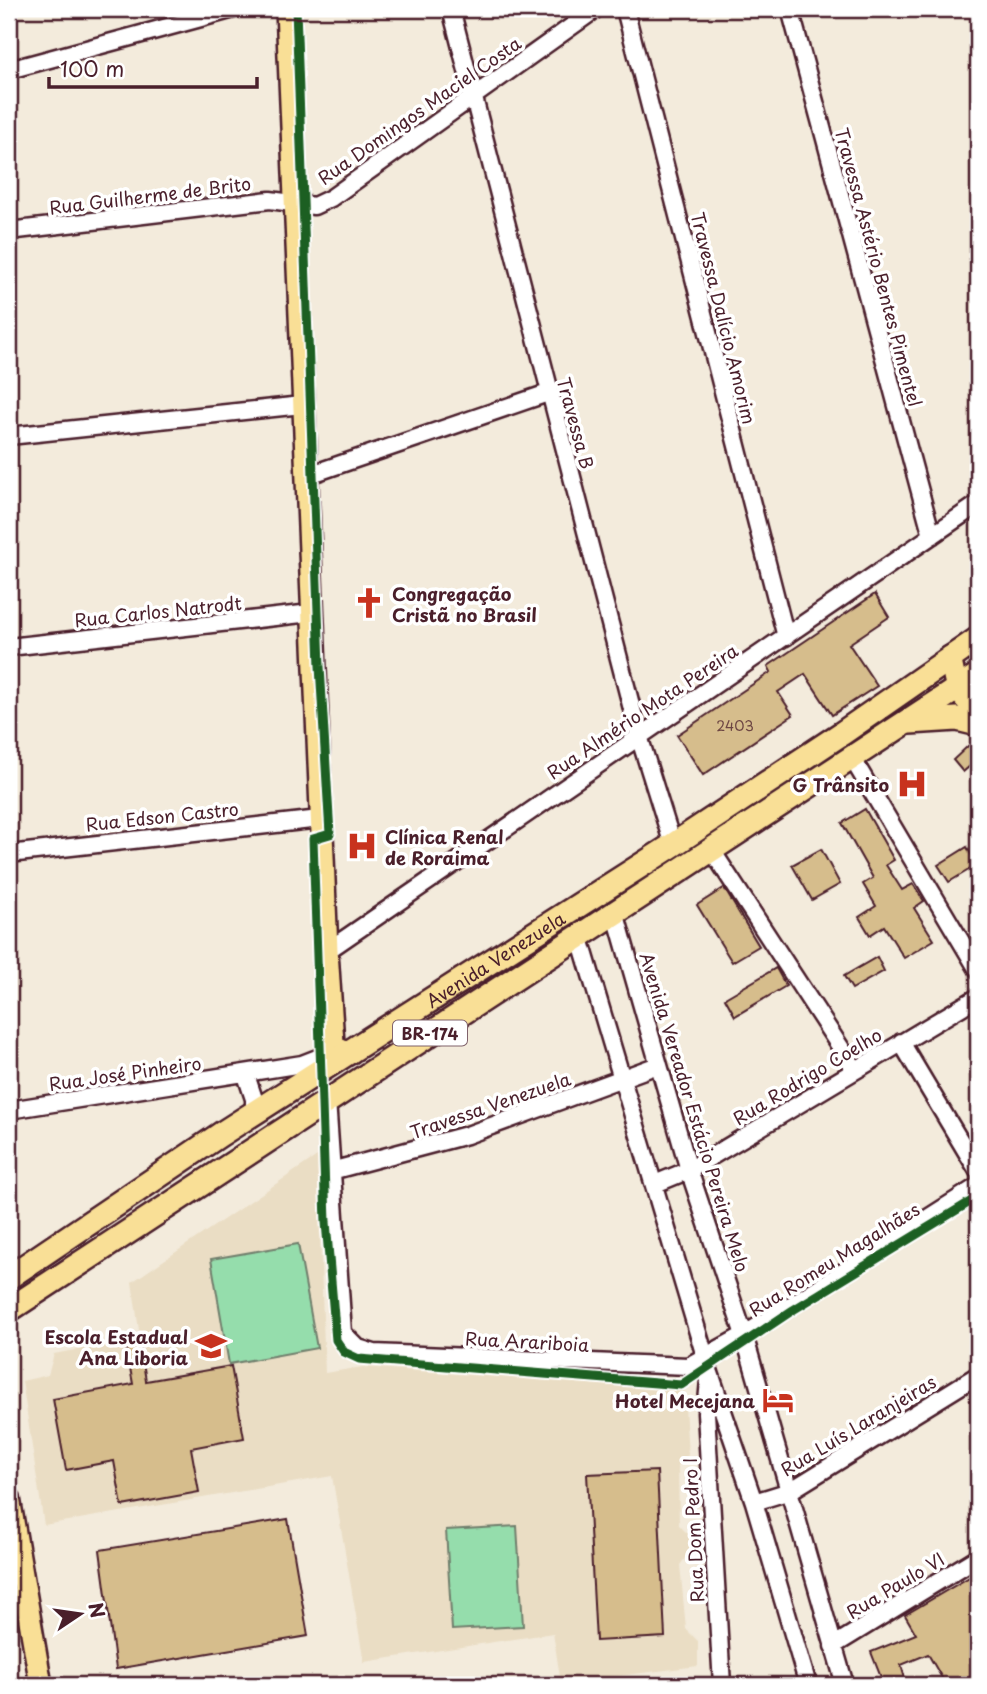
<svg xmlns="http://www.w3.org/2000/svg" width="987" height="1694" font-family="'Playpen Sans',sans-serif">
<style>
.built{fill:#eaddc4}
.green{fill:#95ddac;stroke:#707e6c;stroke-width:2}
.building{fill:#d6bd8c;stroke:#4a1f2b;stroke-width:2}
.lines{fill:none;stroke-linecap:round;stroke-linejoin:round}
.minor-casing{stroke:#4a1f2b;stroke-width:21}
.major-casing{stroke:#4a1f2b;stroke-width:26}
.highway-casing{stroke:#4a1f2b;stroke-width:28}
.minor{stroke:#fff;stroke-width:16}
.major{stroke:#f9df96;stroke-width:21}
.highway{stroke:#f9df96;stroke-width:23}
.cycleway-casing{stroke:#fff;stroke-width:13}
.cycleway{stroke:#1b5e20;stroke-width:9}
.labels{text-anchor:middle;dominant-baseline:central;stroke-width:7;stroke-linejoin:round;paint-order:stroke}
.number-label{font-size:14px;fill:#6d4643}
.shield{fill:#fff;stroke:#80626b;stroke-width:2}
.shield-label{font-size:16px;font-weight:bold;fill:#4a1f2b}
.street-label{font-size:18px;fill:#4a1f2b;stroke:#fff}
.poi-label{font-size:18px;font-weight:bold;fill:#4a1f2b;stroke:#fff;text-anchor:end}
</style>
<rect width="100%" height="100%" fill="#f3ebdc"/>
<filter id="ink" filterUnits="userSpaceOnUse"><feTurbulence type="fractalNoise" baseFrequency=".0143" numOctaves="2"/><feDisplacementMap in="SourceGraphic" scale="14" xChannelSelector="R" yChannelSelector="G"/><feConvolveMatrix kernelMatrix="1 2 1 2 8 2 1 2 1" color-interpolation-filters="sRGB"/></filter>
<g filter="url(#ink)">
<path class="built" d="M 317,1156 L 325,1373 L 363,1367 L 684,1391 L 688,1455 L 678,1466 L 679,1525 L 690,1536 L 692,1549 L 680,1565 L 686,1629 L 698,1641 L 698,1666 L 561,1683 L 553,1633 L 364,1662 L 332,1476 L 44,1525 L 22,1381 L 48,1375 L 54,1354 L 140,1337 L 132,1282 Z"/>
<path class="green" d="M 298,1244 L 317,1348 L 229,1364 L 211,1259 Z
M 517,1526 L 523,1626 L 452,1630 L 446,1530 Z"/>
<path class="building" d="M 875,594 L 889,617 L 849,644 L 877,686 L 832,715 L 805,674 L 778,692 L 793,715 L 703,775 L 677,735 L 771,672 L 768,666 Z
M 969,745 L 978,759 L 963,772 L 953,760 Z
M 865,809 L 894,860 L 886,865 L 902,890 L 913,884 L 924,901 L 914,908 L 934,940 L 904,958 L 884,926 L 870,935 L 859,917 L 876,906 L 863,884 L 873,878 L 842,823 Z
M 967,847 L 977,865 L 949,882 L 938,865 Z
M 821,849 L 840,884 L 812,900 L 792,865 Z
M 724,888 L 759,946 L 732,962 L 697,905 Z
M 877,957 L 884,971 L 852,989 L 844,976 Z
M 776,968 L 786,986 L 735,1016 L 725,998 Z
M 140,1343 L 146,1381 L 231,1366 L 244,1438 L 191,1448 L 199,1492 L 122,1506 L 114,1461 L 66,1470 L 53,1399 L 133,1384 L 126,1346 Z
M 657,1471 L 665,1637 L 596,1641 L 587,1474 Z
M 288,1519 L 308,1636 L 116,1669 L 100,1550 Z
M 978,1572 L 978,1685 L 946,1685 L 928,1654 L 901,1665 L 907,1685 L 884,1685 L 871,1652 L 916,1634 L 905,1615 Z"/>
<g class="lines">
<defs>
<path id="minor" d="M 451,9 L 639,736 L 673,845
M 625,9 L 786,637
M 790,9 L 932,536
M 9,70 L 234,9
M 9,231 L 270,200 L 314,206 L 331,198 L 596,9
M 9,436 L 302,405
M 306,476 L 548,393
M 9,647 L 311,613
M 852,758 L 978,970
M 711,849 L 854,1068
M 9,854 L 320,819
M 615,912 L 689,1170 L 744,1335 L 845,1685
M 579,935 L 710,1373 L 754,1502 L 808,1685
M 327,951 L 978,504
M 901,1042 L 978,1171
M 246,1075 L 254,1099 L 254,1113
M 327,1100 L 343,1333 L 358,1348 L 374,1353 L 688,1366 L 744,1335 L 978,1186
M 9,1110 L 302,1064 L 320,1057 L 333,1043
M 331,1171 L 467,1135 L 658,1065
M 655,1184 L 689,1170 L 978,997
M 709,1380 L 706,1413 L 722,1685
M 754,1502 L 790,1491 L 978,1375
M 833,1646 L 978,1557"/>
<path id="major" d="M 287,9 L 327,951 L 333,1043 L 340,1051 L 350,1053
M 950,657 L 957,690 L 978,713
M 9,1498 L 41,1685"/>
<g id="highway">
<path d="M 910,722 L 957,719 L 978,724"/>
<path id="s1" d="M 9,1277 L 221,1134 L 673,845 L 841,734 L 978,639"/>
<path d="M 9,1310 L 978,675"/>
</g>
</defs>
<use href="#minor" class="minor-casing"/>
<use href="#major" class="major-casing"/>
<use href="#highway" class="highway-casing"/>
<use href="#minor" class="minor"/>
<use href="#major" class="major"/>
<use href="#highway" class="highway"/>
<defs>
<path id="cycleway" d="M 296,9 L 320,666 L 330,834 L 313,839 L 326,1222 L 336,1340 L 344,1352 L 359,1359 L 681,1385 L 793,1310 L 978,1197"/>
</defs>
<use href="#cycleway" class="cycleway-casing"/>
<use href="#cycleway" class="cycleway"/>
</g>
</g>
<defs>
<symbol id="church-bare" viewBox="-9 -9 18 18"><path d="M-1.2-6h2.4v3.5h3.3v2.4h-3.3V6h-2.4V-.1h-3.3v-2.4h3.3Z" fill="#c8321e" stroke="#fff" stroke-width="2.5" paint-order="stroke"/></symbol>
<symbol id="hospital-bare" viewBox="-9 -9 18 18"><path d="M-5-5h3v3.5h4V-5h3V5h-3V1.5h-4V5h-3Z" fill="#c8321e" stroke="#fff" stroke-width="2.5" paint-order="stroke"/></symbol>
<symbol id="school-bare" viewBox="-9 -9 18 18"><path d="M0-5L7-2L0 1L-7-2ZM-4 1L0 2.5L4 1V4Q0 6-4 4Z" fill="#c8321e" stroke="#fff" stroke-width="2.5" paint-order="stroke"/></symbol>
<symbol id="hotel-bare" viewBox="-9 -9 18 18"><path d="M-6-4.5h1.5V1H6V5H4.5V3h-9V5H-6ZM-4 0a1.8 1.8 0 1 1 3.6 0ZM.5 0V-2.5h3Q6-2.5 6 0Z" fill="#c8321e" stroke="#fff" stroke-width="2.5" paint-order="stroke"/></symbol>
</defs>
<g fill-rule="evenodd">
<use href="#church-bare" x="347" y="581" width="44" height="44"/>
<use href="#hospital-bare" x="890" y="762" width="44" height="44"/>
<use href="#hospital-bare" x="340" y="824" width="44" height="44"/>
<use href="#school-bare" x="189" y="1324" width="44" height="44"/>
<use href="#hotel-bare" x="756" y="1378" width="44" height="44"/>
</g>
<g class="labels">
<g class="number-label">
<text x="735" y="725">2403</text>
</g>
<rect class="shield" x="393" y="1020.5" width="74" height="25" rx="5"/>
<g class="shield-label">
<text x="430" y="1033">BR-174</text>
</g>
<g class="street-label">
<text transform="translate(419 110) rotate(-35)">Rua Domingos Maciel Costa</text>
<text transform="translate(150 195) rotate(-7)">Rua Guilherme de Brito</text>
<text transform="translate(879 267) rotate(75)">Travessa Astério Bentes Pimentel</text>
<text transform="translate(724 318) rotate(76)">Travessa Dalício Amorim</text>
<text transform="translate(576 423) rotate(75)">Travessa B</text>
<text transform="translate(158 611) rotate(-6)">Rua Carlos Natrodt</text>
<text transform="translate(642 711) rotate(-34)">Rua Almério Mota Pereira</text>
<text transform="translate(162 816) rotate(-6)">Rua Edson Castro</text>
<text stroke="none"><textPath href="#s1" startOffset="581">Avenida Venezuela</textPath></text>
<text transform="translate(125 1073) rotate(-8)">Rua José Pinheiro</text>
<text transform="translate(807 1076) rotate(-31)">Rua Rodrigo Coelho</text>
<text transform="translate(490 1105) rotate(-19)">Travessa Venezuela</text>
<text transform="translate(695 1112) rotate(73)">Avenida Vereador Estácio Pereira Melo</text>
<text transform="translate(834 1259) rotate(-32)">Rua Romeu Magalhães</text>
<text transform="translate(527 1341) rotate(3)">Rua Arariboia</text>
<text transform="translate(858 1425) rotate(-31)">Rua Luís Laranjeiras</text>
<text transform="translate(693 1530) rotate(-93)">Rua Dom Pedro I</text>
<text transform="translate(895 1585) rotate(-31)">Rua Paulo VI</text>
</g>
<g class="poi-label">
<text x="392" y="593" text-anchor="start">Congregação<tspan x="392" dy="21">Cristã no Brasil</tspan></text>
<text x="889" y="784">G Trânsito</text>
<text x="385" y="836" text-anchor="start">Clínica Renal<tspan x="385" dy="21">de Roraima</tspan></text>
<text x="188" y="1336">Escola Estadual<tspan x="188" dy="21">Ana Liboria</tspan></text>
<text x="755" y="1400">Hotel Mecejana</text>
</g>
</g>
<rect width="987" height="1694" fill="none" stroke="#fff" stroke-width="35"/>
<rect x="18" y="18" width="952" height="1659" fill="none" stroke="#4a1f2b" stroke-width="2.5" filter="url(#ink)"/>
<g transform="translate(80 1614) rotate(77)" stroke="#ffffff" stroke-width="5" paint-order="stroke">
<path d="M0-5L12 26L0 18L-12 26Z" fill="#4a1f2b"/>
<text y="-10" font-size="19" font-weight="bold" text-anchor="middle" fill="#4a1f2b">N</text>
</g>
<path d="M49 77v10h208v-10" fill="none" stroke="#4a1f2b" stroke-width="3.5"/>
<text x="60" y="77" font-size="21" fill="#4a1f2b" stroke="#ffffff" stroke-width="5" paint-order="stroke">100 m</text>
</svg>
